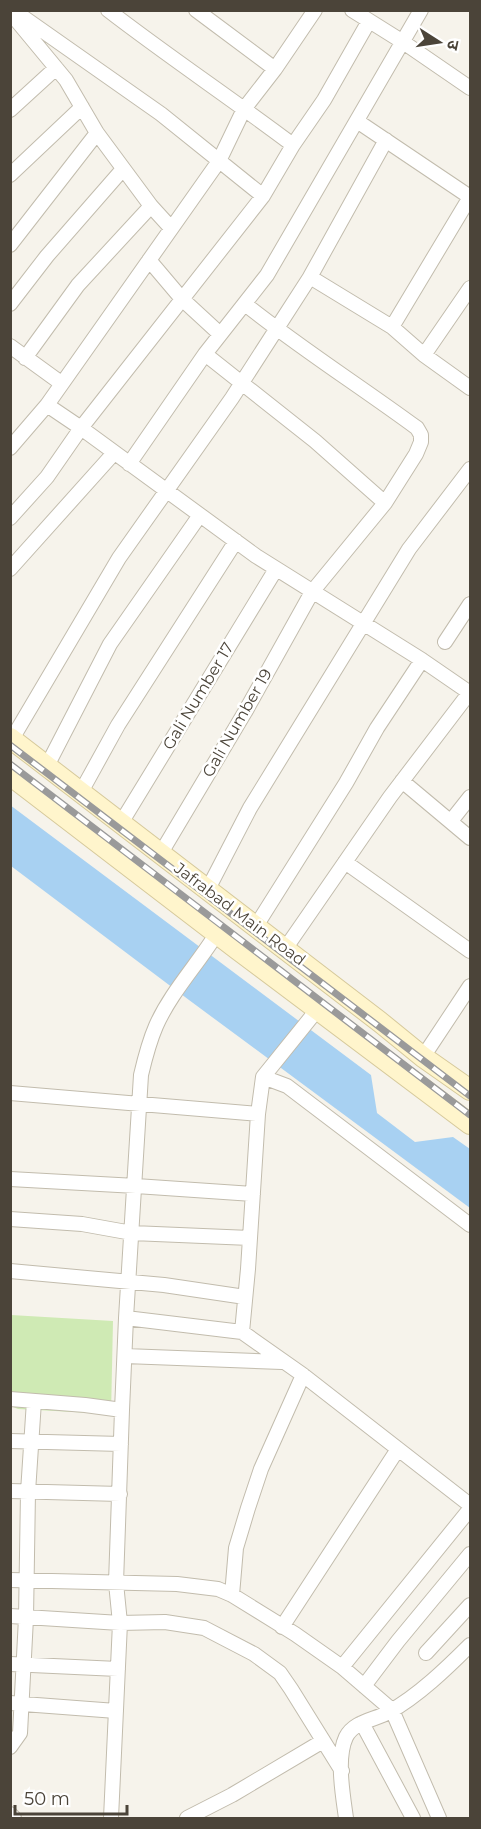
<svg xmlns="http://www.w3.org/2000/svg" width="481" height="1829" font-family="Montserrat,'Noto Sans Devanagari',sans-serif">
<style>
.green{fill:#cfeab4}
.water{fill:#a8d1f2}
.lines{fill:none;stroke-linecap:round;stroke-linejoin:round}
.minor-casing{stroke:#c2bcad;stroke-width:16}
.secondary-casing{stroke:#d6c99b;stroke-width:22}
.minor{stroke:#fff;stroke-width:14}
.secondary{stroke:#fff5cc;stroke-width:20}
.rail-casing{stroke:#9a9a9a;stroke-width:7}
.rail{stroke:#fff;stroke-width:4.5;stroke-dasharray:14;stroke-linecap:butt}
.labels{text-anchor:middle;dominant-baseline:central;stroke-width:5;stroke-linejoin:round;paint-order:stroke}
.street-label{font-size:16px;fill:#4b4439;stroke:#fff}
</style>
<rect width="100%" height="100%" fill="#f6f3eb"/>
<path class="green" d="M 11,1315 L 113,1321 L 111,1414 L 18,1409 L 11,1406 Z"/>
<path class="water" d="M 10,805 L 371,1075 L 377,1113 L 415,1142 L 453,1137 L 470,1149 L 470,1208 L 189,1000 L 11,866 Z"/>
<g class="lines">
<defs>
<path id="minor" d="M 13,10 L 161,114 L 263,196
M 108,10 C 169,57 232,99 293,145
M 196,10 L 275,69
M 352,10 L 403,42 L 470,88
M 13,16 L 66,80 L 97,133 L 151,206 L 171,228
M 10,110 L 56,68
M 357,121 L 470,197
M 10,175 L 82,107
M 10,245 L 97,133
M 149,260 L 182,299 L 220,334
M 310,277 L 392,327 L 424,355 L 470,388
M 10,304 L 47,256 L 123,169
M 392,327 L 470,197
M 10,346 L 61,383
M 205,354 L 315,441 L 385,503
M 424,355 L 470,288
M 25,358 L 78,285 L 151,206
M 47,405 L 81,428 L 256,556 L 422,660 L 470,693
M 10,448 L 47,405 L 219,161 L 244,109 L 275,69 L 315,10
M 129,464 L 205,354 L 267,275 L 421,10
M 10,518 L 47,477 L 81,428 L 263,196 L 293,145 L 324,100 L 369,21
M 10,569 L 114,453
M 445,642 L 470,604
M 12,739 L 119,558 L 232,398 L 310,277 L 386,140
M 47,766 L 110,644 L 200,515
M 402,781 L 470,838
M 81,792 L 118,725 L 236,541
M 451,821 L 470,797
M 121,823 L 276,569
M 161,853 L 245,712 L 312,592 L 385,503 L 416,454 L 421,442 L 421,435 L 417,428 C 360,386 300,348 245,304
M 345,862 L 470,951
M 208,889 L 250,808 L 409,549 L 470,469
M 256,926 L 346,783 L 377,728 L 422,660
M 285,949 L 390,797 L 470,692
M 423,1057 L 470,986
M 263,1077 L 287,1086 L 470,1225
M 10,1093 L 258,1114
M 10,1179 L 136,1186 L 253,1194
M 10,1219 L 82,1224 L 132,1233 L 250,1238
M 10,1271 L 164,1285 L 245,1297
M 126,1318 L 242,1332 L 303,1375 L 470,1505
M 242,1332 L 248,1269 L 258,1114 L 263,1077 L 317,1010
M 125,1356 L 282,1362
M 10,1399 L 85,1405 L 122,1410
M 10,1441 L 121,1444
M 10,1491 L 120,1494
M 10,1580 L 177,1584 L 218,1589 L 232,1595 L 295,1634 L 342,1667 L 392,1710 L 439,1818
M 232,1595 L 236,1548 L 248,1508 L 261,1469 L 303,1375
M 10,1616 L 120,1623 L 165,1622 L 204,1628 L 254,1654 L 280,1673 L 291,1689 L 342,1771
M 282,1627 L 398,1449
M 426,1653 L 470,1605
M 10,1664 L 118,1669
M 342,1667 L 470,1509
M 364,1686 L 398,1641 L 470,1554
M 10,1703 L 116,1711
M 362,1723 L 413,1818
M 10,1747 L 20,1733 L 26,1618 L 28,1492 L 34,1401
M 10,1814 L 14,1818
M 111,1818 L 120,1623 L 116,1583 L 122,1410 L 126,1318 L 141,1075 C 145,1058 149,1042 156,1026 C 171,992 198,964 217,933
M 187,1818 L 232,1795 L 323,1741
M 346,1818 C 343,1796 336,1758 346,1737 C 354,1721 375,1720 389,1712 C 418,1696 447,1668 470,1645"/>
<path id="secondary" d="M 10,738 L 380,1022 L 423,1057 L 470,1090
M 10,775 L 237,949 L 470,1124"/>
</defs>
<use href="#minor" class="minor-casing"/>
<use href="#secondary" class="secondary-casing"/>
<use href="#minor" class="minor"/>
<use href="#secondary" class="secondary"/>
<defs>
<path id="rail" d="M 10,745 L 470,1096
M 10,764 L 470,1115"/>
</defs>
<use href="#rail" class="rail-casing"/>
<use href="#rail" class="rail"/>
</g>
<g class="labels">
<g class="street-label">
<text transform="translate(198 696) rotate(-59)">Gali Number 17</text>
<text transform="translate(237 723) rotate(-60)">Gali Number 19</text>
<text transform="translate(240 914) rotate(37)">Jafrabad Main Road</text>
</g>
</g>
<rect width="481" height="1829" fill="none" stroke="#4b4439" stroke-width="24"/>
<g transform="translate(439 42) rotate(102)" stroke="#ffffff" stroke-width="4.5" paint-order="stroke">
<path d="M0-4.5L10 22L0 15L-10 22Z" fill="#4b4439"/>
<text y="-9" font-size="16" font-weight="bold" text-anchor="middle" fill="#4b4439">उ</text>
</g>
<path d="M15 1805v9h112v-9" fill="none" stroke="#4b4439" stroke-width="3"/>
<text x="24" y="1805" font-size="18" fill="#4b4439" stroke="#ffffff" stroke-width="4.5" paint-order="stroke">50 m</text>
</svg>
